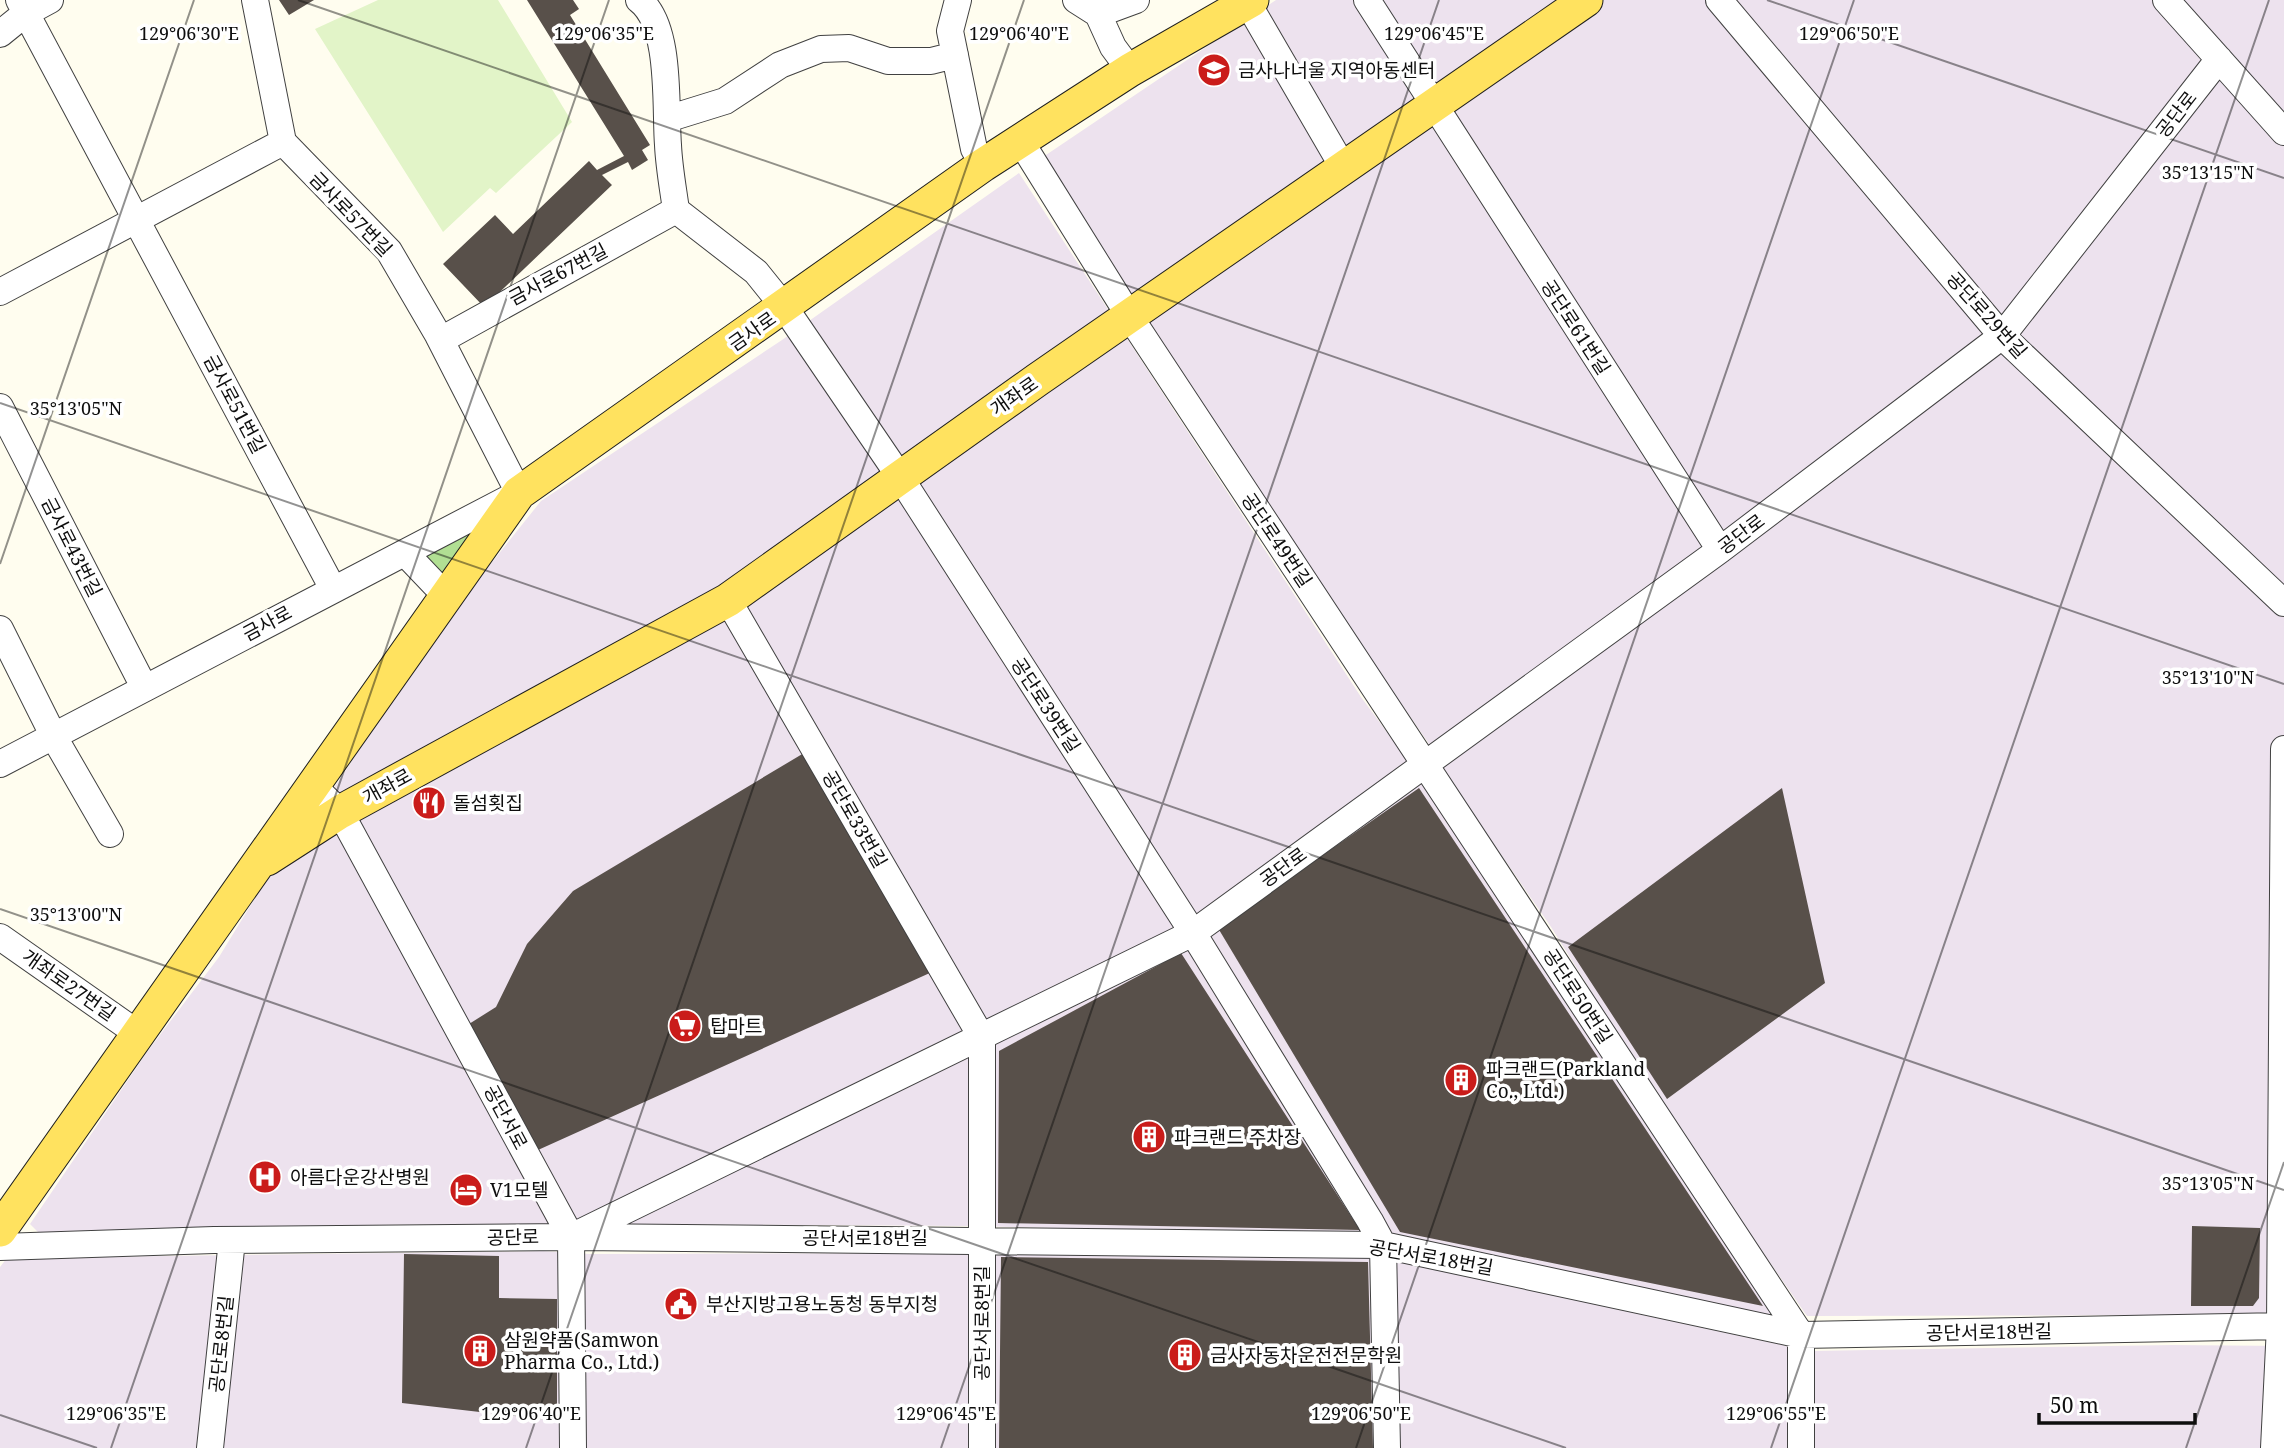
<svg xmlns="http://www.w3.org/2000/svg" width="2284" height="1448" font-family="'Noto Serif','Noto Sans KR',serif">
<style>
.industrial{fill:#ede2ee}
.forest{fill:#b1df93}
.pitch{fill:#e2f4c8}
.building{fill:#58504a}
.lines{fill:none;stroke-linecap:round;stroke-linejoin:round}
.minor-casing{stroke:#414141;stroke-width:28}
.major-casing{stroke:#1f1f1f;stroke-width:35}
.minor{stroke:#fff;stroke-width:26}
.major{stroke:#ffe25f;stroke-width:33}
.ticks{fill:none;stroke:#0e0e0e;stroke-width:2;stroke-opacity:0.45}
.labels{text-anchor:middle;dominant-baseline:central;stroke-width:7;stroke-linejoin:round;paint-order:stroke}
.poi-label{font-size:19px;fill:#0e0e0e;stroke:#fff;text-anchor:start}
.street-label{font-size:19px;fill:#0e0e0e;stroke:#fff}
.ticks-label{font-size:18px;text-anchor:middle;fill:#0e0e0e;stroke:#fff;stroke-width:7;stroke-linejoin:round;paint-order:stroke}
</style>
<rect width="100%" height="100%" fill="#fffdef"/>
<path class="industrial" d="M 1276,0 L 2284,0 L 2284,1315 L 1807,1316 L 1675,1126 L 1551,927 L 1446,775 L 1427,741 L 1270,515 L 1040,159 Z
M 1019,173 L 1361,697 L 1452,820 L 1776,1316 L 1343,1235 L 971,1226 L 601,1224 L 356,1225 L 40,1234 L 30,1224 L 147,1052 L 219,957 L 274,867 L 338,782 L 437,631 L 541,501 L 782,340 Z
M 543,1251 L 590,1254 L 1353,1252 L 1810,1351 L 2172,1345 L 2284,1346 L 2284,1448 L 0,1448 L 0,1267 L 7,1258 Z"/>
<path class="forest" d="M 486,518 L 444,577 L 422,555 Z"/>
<path class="pitch" d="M 378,0 L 498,0 L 572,122 L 496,193 L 490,188 L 443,232 L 315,29 Z"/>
<path class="building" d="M 279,0 L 314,0 L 289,15 Z
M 527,0 L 573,0 L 579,9 L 570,15 L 650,145 L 642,150 L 648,160 L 632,170 L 628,162 L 602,175 L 612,185 L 484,307 L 443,264 L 495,215 L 513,234 L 589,161 L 597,170 L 624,156 Z
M 809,750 L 932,972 L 538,1150 L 469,1024 L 496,1007 L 527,944 L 573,891 Z
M 1419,788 L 1763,1306 L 1400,1232 L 1218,928 Z
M 1782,788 L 1825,983 L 1667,1099 L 1568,947 Z
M 1181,953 L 1360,1230 L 998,1223 L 999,1051 Z
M 2192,1226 L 2260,1228 L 2259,1298 L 2253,1306 L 2191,1306 Z
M 404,1254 L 499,1256 L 499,1298 L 557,1299 L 557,1421 L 402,1403 Z
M 1001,1257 L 1368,1262 L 1373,1448 L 999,1448 Z"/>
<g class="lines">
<defs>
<path id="minor" d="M 19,0 L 333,589
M 639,0 C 672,25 665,108 668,145 C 669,167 673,188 676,210 L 756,272 L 785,308 L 900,477 L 1193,933 L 1370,1221 L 1383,1245 L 1387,1448
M 958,0 L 950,31 L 974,149 L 983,165
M 1076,0 L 1098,14 L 1113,47 L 1130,70
M 1246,0 L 1343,167
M 1367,0 L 1720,550
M 1719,0 L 2002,336 L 2284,603
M 2166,0 L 2284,132
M 1098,14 L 1136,0
M 0,34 L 26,13 L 50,0
M 667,119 L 725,101 L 780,65 L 821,49 L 849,48 L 888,61 L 931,61 L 955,55
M 1021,142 L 1130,317 L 1801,1335 L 1801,1448
M 0,292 L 283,142
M 441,340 L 676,210
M 0,407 L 144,687
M 405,553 L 446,596
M 728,600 L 982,1038 L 982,1448
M 0,629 L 54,737 L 110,834
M 0,764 L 519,493 L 438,335 L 389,251 L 283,142 L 255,0
M 311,784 L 340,812 L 571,1237 L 573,1448
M 0,937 L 137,1033
M 577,1237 L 1383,1245 L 1801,1335 L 2284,1326
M 0,1247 L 214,1240 L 571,1237 L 1193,933 L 1720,550 L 2002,336 L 2219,59
M 210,1448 L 232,1240
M 2274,1448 L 2280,1326 L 2284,749"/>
<path id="major" d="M 267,859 L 340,812 L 728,600 L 1037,380 L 1586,0
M 0,1230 L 519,493 L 983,165 L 1130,70 L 1252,0"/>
</defs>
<use href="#minor" class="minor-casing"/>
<use href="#major" class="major-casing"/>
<use href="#minor" class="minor"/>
<use href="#major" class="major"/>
</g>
<path class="ticks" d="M 298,0 L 2284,684M 1767,0 L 2284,178M 0,403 L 2284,1190M 0,564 L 194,0M 0,909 L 1566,1448M 0,1415 L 97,1448M 111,1448 L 609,0M 526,1448 L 1024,0M 941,1448 L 1439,0M 1356,1448 L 1854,0M 1771,1448 L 2269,0M 2186,1448 L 2284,1162"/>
<defs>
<symbol id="school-disc" viewBox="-11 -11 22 22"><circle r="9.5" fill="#ca1c1a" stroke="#fff"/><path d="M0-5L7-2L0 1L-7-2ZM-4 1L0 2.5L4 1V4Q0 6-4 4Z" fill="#fff"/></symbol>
<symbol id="restaurant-disc" viewBox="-11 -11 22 22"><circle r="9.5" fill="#ca1c1a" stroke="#fff"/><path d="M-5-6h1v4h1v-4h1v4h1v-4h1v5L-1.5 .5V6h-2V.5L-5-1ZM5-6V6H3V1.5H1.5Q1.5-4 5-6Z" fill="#fff"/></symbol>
<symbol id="supermarket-disc" viewBox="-11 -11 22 22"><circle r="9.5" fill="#ca1c1a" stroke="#fff"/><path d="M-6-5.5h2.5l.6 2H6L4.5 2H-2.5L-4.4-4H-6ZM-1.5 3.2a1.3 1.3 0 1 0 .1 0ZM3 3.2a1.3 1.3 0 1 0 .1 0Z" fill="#fff"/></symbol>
<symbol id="building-disc" viewBox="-11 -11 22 22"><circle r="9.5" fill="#ca1c1a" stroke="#fff"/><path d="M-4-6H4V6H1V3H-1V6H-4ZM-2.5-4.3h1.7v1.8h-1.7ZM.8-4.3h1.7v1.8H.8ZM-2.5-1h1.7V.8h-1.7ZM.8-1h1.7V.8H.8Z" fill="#fff"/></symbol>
<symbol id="hospital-disc" viewBox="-11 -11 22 22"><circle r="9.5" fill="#ca1c1a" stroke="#fff"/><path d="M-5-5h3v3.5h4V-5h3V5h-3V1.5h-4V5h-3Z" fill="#fff"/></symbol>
<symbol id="hotel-disc" viewBox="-11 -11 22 22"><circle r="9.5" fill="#ca1c1a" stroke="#fff"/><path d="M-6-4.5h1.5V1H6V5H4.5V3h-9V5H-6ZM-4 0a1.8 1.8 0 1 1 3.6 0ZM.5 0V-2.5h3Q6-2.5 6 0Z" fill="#fff"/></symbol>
<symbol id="civic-disc" viewBox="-11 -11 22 22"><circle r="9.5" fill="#ca1c1a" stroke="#fff"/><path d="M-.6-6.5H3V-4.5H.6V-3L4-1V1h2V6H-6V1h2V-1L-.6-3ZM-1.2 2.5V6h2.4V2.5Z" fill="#fff"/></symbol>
</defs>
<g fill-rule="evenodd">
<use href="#school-disc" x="1195" y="51" width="38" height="38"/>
<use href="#restaurant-disc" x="410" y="784" width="38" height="38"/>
<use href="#supermarket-disc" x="666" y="1007" width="38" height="38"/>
<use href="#building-disc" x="1442" y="1061" width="38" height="38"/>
<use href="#building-disc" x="1130" y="1118" width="38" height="38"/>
<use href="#hospital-disc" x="246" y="1158" width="38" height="38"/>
<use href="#hotel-disc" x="447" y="1171" width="38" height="38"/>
<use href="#civic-disc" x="662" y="1285" width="38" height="38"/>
<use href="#building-disc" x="461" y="1332" width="38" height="38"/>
<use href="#building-disc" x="1166" y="1336" width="38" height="38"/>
</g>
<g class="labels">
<g class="poi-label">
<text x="1238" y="70">금사나너울 지역아동센터</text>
<text x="453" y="803">돌섬횟집</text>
<text x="710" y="1026">탑마트</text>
<text x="1486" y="1069">파크랜드(Parkland<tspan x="1486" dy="22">Co., Ltd.)</tspan></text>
<text x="1174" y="1137">파크랜드 주차장</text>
<text x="290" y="1177">아름다운강산병원</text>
<text x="490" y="1190">V1모텔</text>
<text x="706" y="1304">부산지방고용노동청 동부지청</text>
<text x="504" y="1340">삼원약품(Samwon<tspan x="504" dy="22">Pharma Co., Ltd.)</tspan></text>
<text x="1210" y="1355">금사자동차운전전문학원</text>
</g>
<g class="street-label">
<text transform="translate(2176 114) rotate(-52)">공단로</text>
<text transform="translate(351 214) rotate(46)">금사로57번길</text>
<text transform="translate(558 274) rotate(-28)">금사로67번길</text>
<text transform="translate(1987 315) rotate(48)">공단로29번길</text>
<text transform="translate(1576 327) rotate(57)">공단로61번길</text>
<text transform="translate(752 331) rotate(-35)">금사로</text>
<text transform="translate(1014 396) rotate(-35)">개좌로</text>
<text transform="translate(235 404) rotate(62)">금사로51번길</text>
<text transform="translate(1741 534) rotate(-37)">공단로</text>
<text transform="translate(1277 540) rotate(56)">공단로49번길</text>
<text transform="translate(72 547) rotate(63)">금사로43번길</text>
<text transform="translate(267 623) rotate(-28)">금사로</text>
<text transform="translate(1046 705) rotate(57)">공단로39번길</text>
<text transform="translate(387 786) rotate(-29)">개좌로</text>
<text transform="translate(855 819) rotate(60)">공단로33번길</text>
<text transform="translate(1283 867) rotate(-36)">공단로</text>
<text transform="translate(69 985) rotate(35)">개좌로27번길</text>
<text transform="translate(1578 996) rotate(57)">공단로50번길</text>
<text transform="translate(506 1117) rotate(62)">공단서로</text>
<text transform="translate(513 1237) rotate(-1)">공단로</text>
<text x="865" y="1238">공단서로18번길</text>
<text transform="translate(1431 1257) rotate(10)">공단서로18번길</text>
<text transform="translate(982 1323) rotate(-90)">공단서로8번길</text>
<text transform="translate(1989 1332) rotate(-1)">공단서로18번길</text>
<text transform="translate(221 1344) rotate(-84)">공단로8번길</text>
</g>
</g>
<g class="ticks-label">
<text x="189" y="40">129°06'30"E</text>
<text x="604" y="40">129°06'35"E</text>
<text x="1019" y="40">129°06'40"E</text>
<text x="1434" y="40">129°06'45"E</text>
<text x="1849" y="40">129°06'50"E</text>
<text x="2208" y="179">35°13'15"N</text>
<text x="76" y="415">35°13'05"N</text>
<text x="2208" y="684">35°13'10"N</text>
<text x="76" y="921">35°13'00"N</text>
<text x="2208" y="1190">35°13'05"N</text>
<text x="116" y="1420">129°06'35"E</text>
<text x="531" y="1420">129°06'40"E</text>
<text x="946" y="1420">129°06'45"E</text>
<text x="1361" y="1420">129°06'50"E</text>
<text x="1776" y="1420">129°06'55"E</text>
</g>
<path d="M2039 1413v10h156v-10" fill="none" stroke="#0e0e0e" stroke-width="3.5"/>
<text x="2050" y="1413" font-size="21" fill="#0e0e0e" stroke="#ffffff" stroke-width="5" paint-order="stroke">50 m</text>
</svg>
